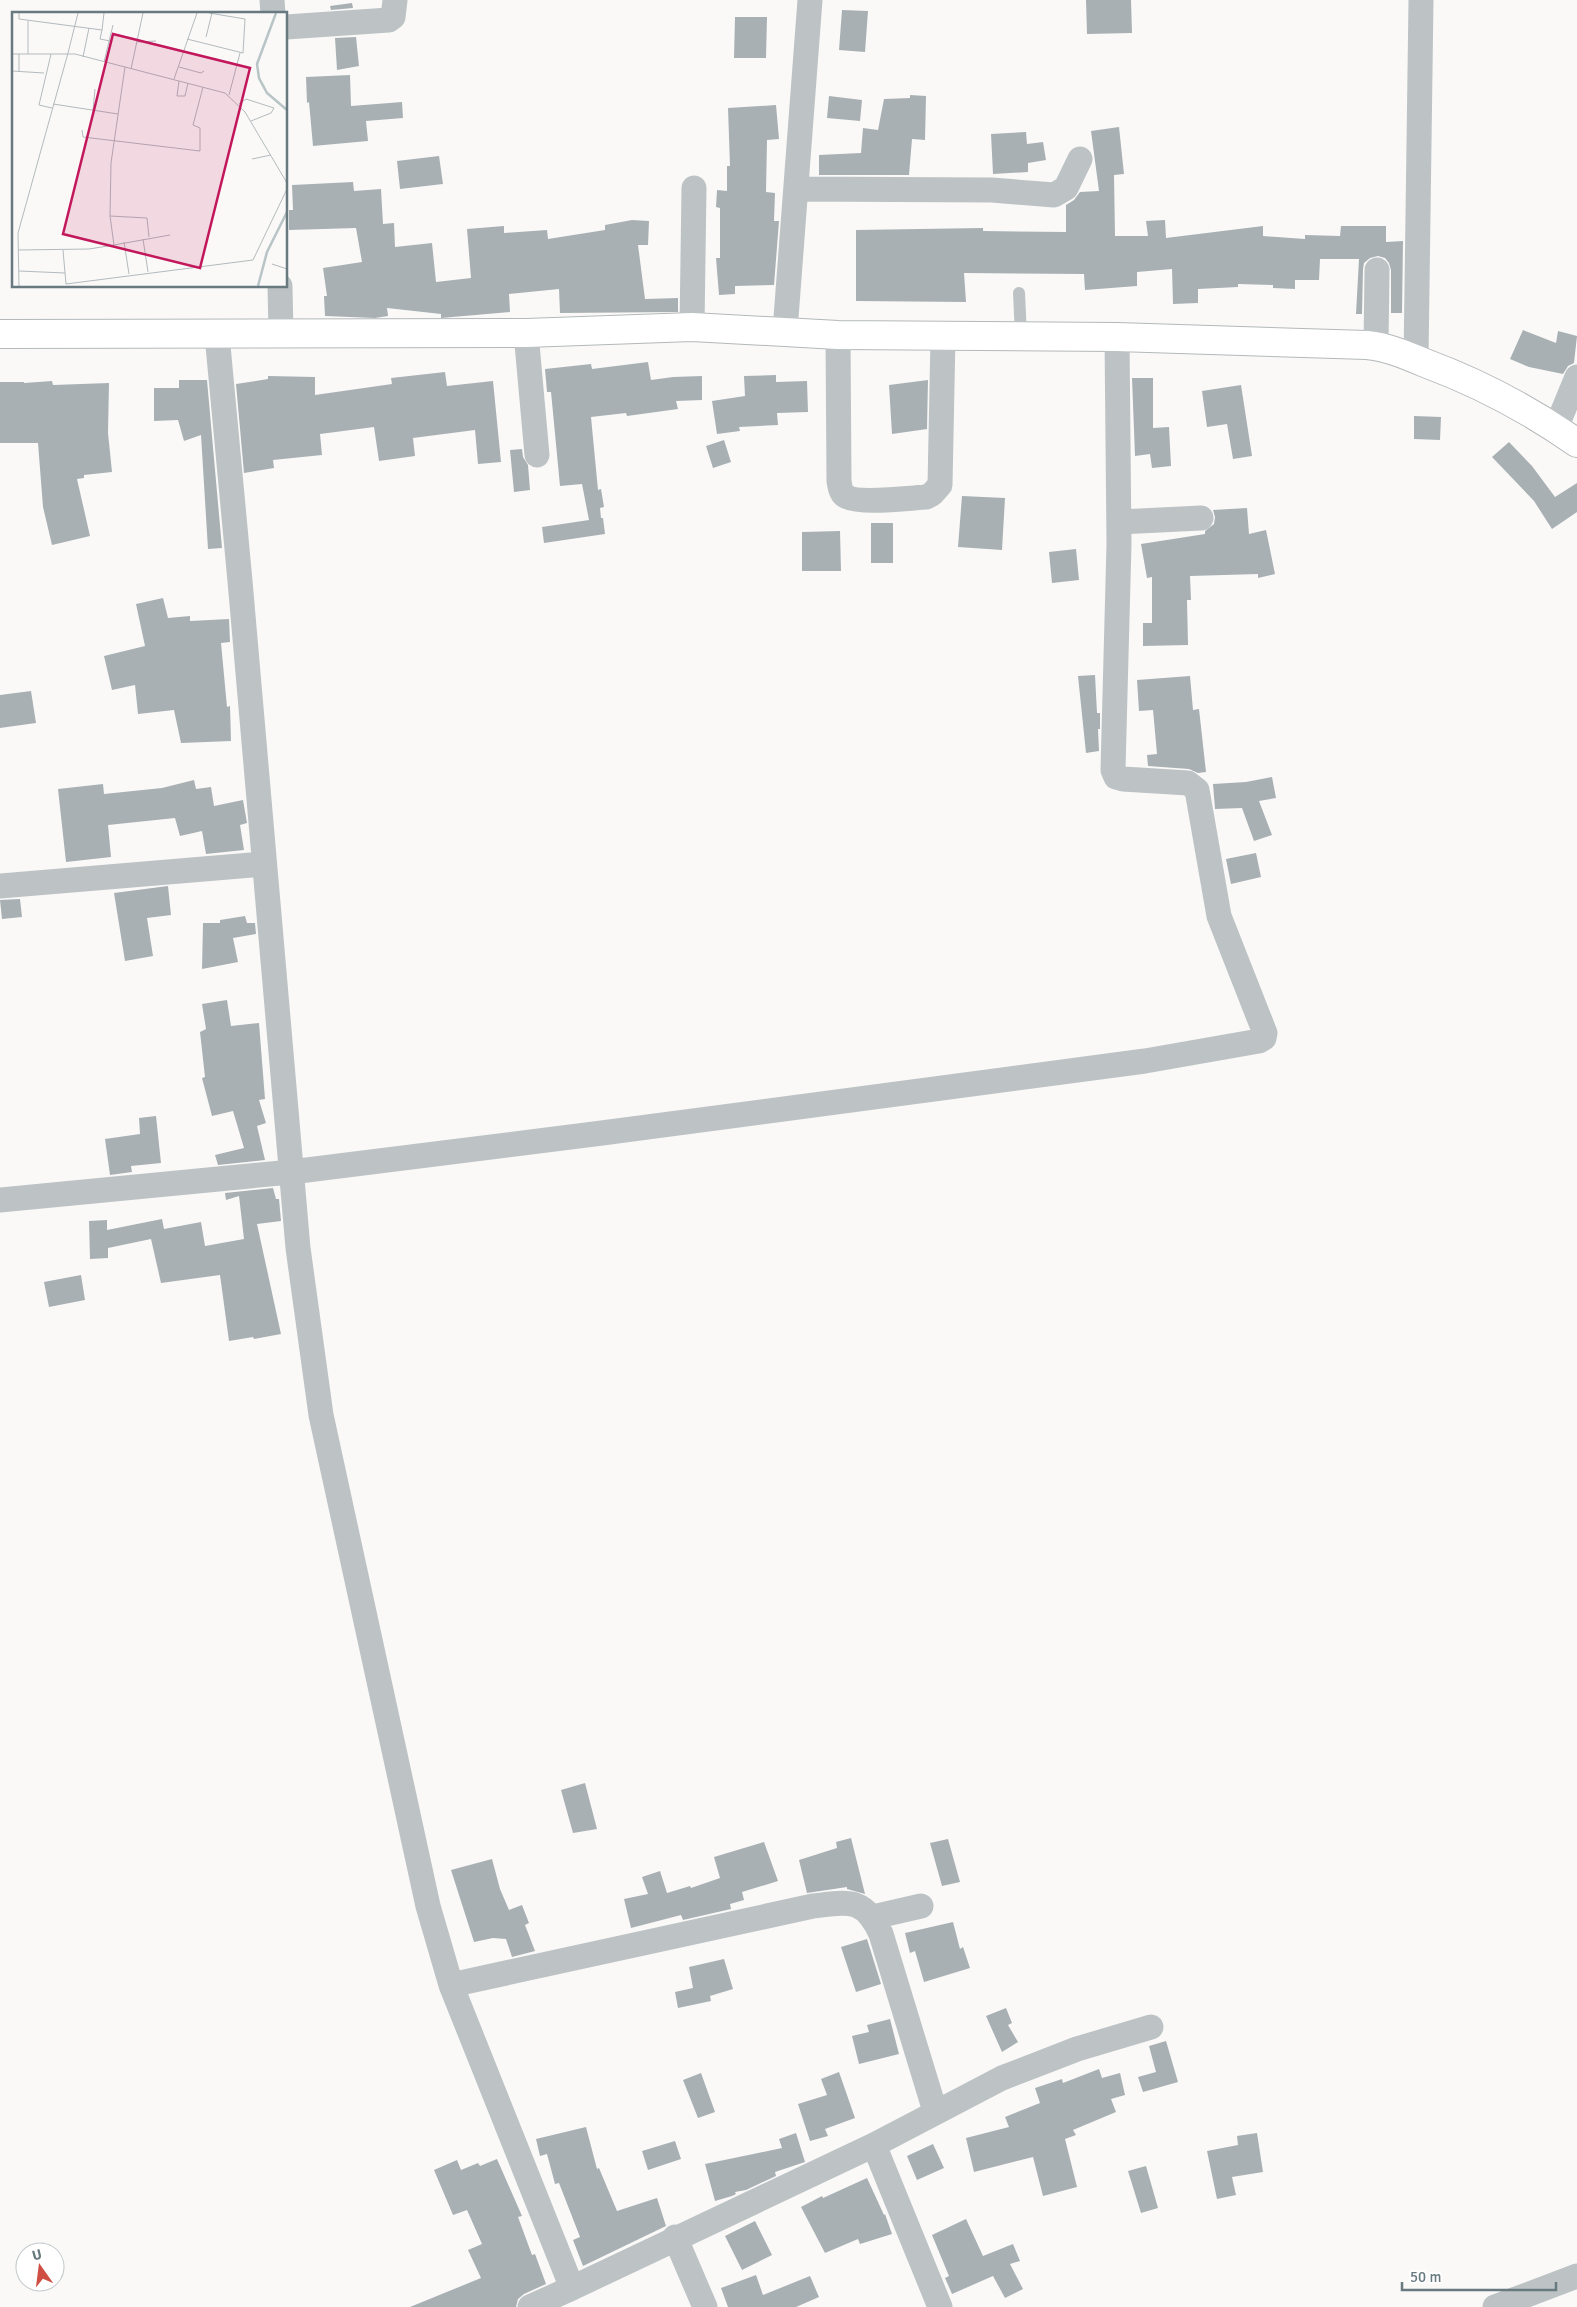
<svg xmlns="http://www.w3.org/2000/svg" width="1577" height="2307" font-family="Signika,sans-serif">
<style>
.building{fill:#a8b0b4}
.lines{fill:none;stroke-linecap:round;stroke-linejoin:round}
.trunk-casing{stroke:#b4b8ba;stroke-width:30}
.service{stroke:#bdc3c5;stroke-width:12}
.minor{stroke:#bdc3c5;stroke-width:25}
.trunk{stroke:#fff;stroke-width:28}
.inset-river{fill:none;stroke:#b8c4c6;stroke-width:2.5}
.inset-road{fill:none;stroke:#b3babd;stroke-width:1}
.view{fill:#c2185b;fill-opacity:0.15;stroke:#c2185b;stroke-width:2.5}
.inset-edge{fill:none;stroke:#68797f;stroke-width:2.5}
</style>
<rect width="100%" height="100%" fill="#faf9f8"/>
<path class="building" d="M 1086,0 L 1131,0 L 1132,33 L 1087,34 Z
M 352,3 L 353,8 L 331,10 L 330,6 Z
M 842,10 L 868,11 L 865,52 L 839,50 Z
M 735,17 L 767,17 L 766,58 L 734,58 Z
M 356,37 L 359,66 L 337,70 L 335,38 Z
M 350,75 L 351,106 L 402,102 L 403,118 L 366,121 L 368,141 L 313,146 L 309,102 L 307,103 L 306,77 Z
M 910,95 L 926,96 L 925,140 L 912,139 L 909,175 L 819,175 L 819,155 L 861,153 L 863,128 L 878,130 L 884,99 L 910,98 Z
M 829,96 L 862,100 L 860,121 L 827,118 Z
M 776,105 L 779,139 L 767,140 L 766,192 L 775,193 L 774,221 L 779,221 L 774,285 L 735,286 L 735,294 L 719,295 L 716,258 L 720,258 L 720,208 L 716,207 L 717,190 L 727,191 L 727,166 L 730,166 L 728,108 Z
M 1119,127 L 1124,174 L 1114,175 L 1115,236 L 1148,236 L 1146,221 L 1165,220 L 1166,238 L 1263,226 L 1263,236 L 1305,239 L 1305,235 L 1340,236 L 1341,226 L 1386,226 L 1386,242 L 1403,241 L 1402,313 L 1391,313 L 1391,270 L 1389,263 L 1385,258 L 1378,256 L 1370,258 L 1364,263 L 1363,269 L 1362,314 L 1356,314 L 1359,259 L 1320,259 L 1319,280 L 1295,280 L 1295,289 L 1273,288 L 1273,285 L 1238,284 L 1238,287 L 1198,289 L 1198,303 L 1173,304 L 1172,269 L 1137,272 L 1137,286 L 1085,290 L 1084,274 L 964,273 L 966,302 L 856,301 L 856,230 L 983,228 L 983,231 L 1066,232 L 1066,205 L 1074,200 L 1080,192 L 1099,191 L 1091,131 Z
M 1026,132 L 1027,144 L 1043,142 L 1046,160 L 1028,163 L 1028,172 L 993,174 L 991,134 Z
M 439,156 L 443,184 L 400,189 L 397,161 Z
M 353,182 L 354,191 L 381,189 L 383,224 L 394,223 L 395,247 L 432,243 L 436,282 L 471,278 L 467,229 L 504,226 L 504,233 L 547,230 L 548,239 L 605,230 L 605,225 L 632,220 L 649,221 L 648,245 L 638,245 L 645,299 L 678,298 L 678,312 L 560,313 L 559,289 L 509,294 L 510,312 L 441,318 L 441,314 L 387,308 L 388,316 L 375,318 L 325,316 L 324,296 L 327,296 L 323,268 L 362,262 L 356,228 L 289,230 L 289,210 L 293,210 L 292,185 Z
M 1523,330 L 1556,343 L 1558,331 L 1577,336 L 1574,363 L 1568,366 L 1563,374 L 1529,367 L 1510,359 Z
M 648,362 L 651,380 L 673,377 L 702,376 L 702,400 L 676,401 L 678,409 L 627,416 L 626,413 L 591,417 L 598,490 L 601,489 L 604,507 L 600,508 L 601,518 L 603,518 L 605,534 L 544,543 L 542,527 L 589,520 L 582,484 L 560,486 L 551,392 L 547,392 L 545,369 L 591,364 L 592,369 Z
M 445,372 L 447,386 L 493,381 L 501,462 L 478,464 L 475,430 L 413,438 L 415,456 L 379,461 L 374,427 L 320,434 L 322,455 L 273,460 L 274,468 L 244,473 L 236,384 L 268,379 L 268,376 L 315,377 L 315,395 L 392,384 L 391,378 Z
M 776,375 L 776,382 L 807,381 L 808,412 L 777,413 L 778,425 L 739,427 L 740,431 L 717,434 L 712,401 L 745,396 L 744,376 Z
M 1132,378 L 1153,378 L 1153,428 L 1169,427 L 1171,466 L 1152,468 L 1150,454 L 1135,456 Z
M 179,380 L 207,380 L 222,548 L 208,549 L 201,435 L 184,441 L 178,420 L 154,421 L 154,388 L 179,388 Z
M 928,380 L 927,429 L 892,434 L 889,385 Z
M 52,381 L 53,385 L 109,383 L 108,433 L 112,472 L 84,475 L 84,478 L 77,479 L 90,536 L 52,545 L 43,507 L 38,443 L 0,443 L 0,382 L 24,382 L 24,383 Z
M 1241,385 L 1252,456 L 1233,459 L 1227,424 L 1207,427 L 1202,391 Z
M 1414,416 L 1441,417 L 1440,440 L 1414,439 Z
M 724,440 L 731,462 L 713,468 L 706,446 Z
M 1509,442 L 1532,466 L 1555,497 L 1577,483 L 1577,512 L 1552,529 L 1534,501 L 1492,457 Z
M 522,449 L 523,457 L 528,465 L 530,490 L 514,492 L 510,450 Z
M 962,496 L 1005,498 L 1002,550 L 958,547 Z
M 1247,508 L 1249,534 L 1266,530 L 1275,574 L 1258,578 L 1258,574 L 1190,576 L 1191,600 L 1187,600 L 1188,645 L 1143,646 L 1143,623 L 1152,623 L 1152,577 L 1147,578 L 1141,544 L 1205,534 L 1205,531 L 1214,524 L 1215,517 L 1213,510 Z
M 871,523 L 893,523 L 893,563 L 871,563 Z
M 840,531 L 841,571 L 802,571 L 802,532 Z
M 1076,549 L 1079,580 L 1052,583 L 1049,552 Z
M 163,598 L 168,618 L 190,616 L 190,621 L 229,619 L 230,642 L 221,643 L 227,707 L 230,706 L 231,741 L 181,743 L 174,710 L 138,714 L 135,685 L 112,690 L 104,656 L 145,646 L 136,604 Z
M 1095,675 L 1097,713 L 1100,713 L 1100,729 L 1098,729 L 1099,751 L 1086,753 L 1078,676 Z
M 1190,676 L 1193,710 L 1199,709 L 1206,772 L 1198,773 L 1189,769 L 1148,766 L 1147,755 L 1157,754 L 1153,710 L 1139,711 L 1137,680 Z
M 31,691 L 36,723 L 0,728 L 0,695 Z
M 1272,777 L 1276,798 L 1259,801 L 1272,835 L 1254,841 L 1242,808 L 1215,809 L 1213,784 L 1246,782 Z
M 194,780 L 196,789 L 211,787 L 214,806 L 243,800 L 247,823 L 240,825 L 244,850 L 206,854 L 202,831 L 180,836 L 175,818 L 108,825 L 111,857 L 66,862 L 58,789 L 103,784 L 104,794 L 162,788 Z
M 1256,853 L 1261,877 L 1231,884 L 1226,859 Z
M 168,886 L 171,915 L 147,918 L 153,956 L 125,961 L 114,893 Z
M 20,899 L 22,917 L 2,919 L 0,900 Z
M 245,916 L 247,923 L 255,923 L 256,934 L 233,938 L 238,962 L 202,969 L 203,923 L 220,923 L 220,920 Z
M 227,1000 L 231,1026 L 259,1023 L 265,1099 L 259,1100 L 266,1123 L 257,1126 L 265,1160 L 218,1165 L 215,1155 L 244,1148 L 233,1111 L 212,1116 L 202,1078 L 205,1077 L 200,1032 L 206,1029 L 202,1004 Z
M 156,1116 L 161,1163 L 131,1166 L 132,1172 L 110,1175 L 105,1139 L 140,1134 L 139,1118 Z
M 273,1188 L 276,1199 L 279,1199 L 281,1221 L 257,1224 L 281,1334 L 254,1339 L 253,1337 L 229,1341 L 220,1275 L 161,1283 L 151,1239 L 108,1248 L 108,1258 L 90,1259 L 89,1221 L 107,1220 L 107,1230 L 162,1219 L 164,1229 L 201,1222 L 205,1246 L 244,1239 L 239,1196 L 226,1200 L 225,1193 Z
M 81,1275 L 85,1300 L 49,1307 L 44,1282 Z
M 585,1783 L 597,1829 L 573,1833 L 561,1790 Z
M 851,1838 L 865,1894 L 847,1889 L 847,1887 L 807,1893 L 799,1860 L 837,1848 L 836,1842 Z
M 948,1839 L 960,1882 L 942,1886 L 930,1843 Z
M 764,1842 L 778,1881 L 742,1892 L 744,1900 L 730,1904 L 731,1909 L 683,1920 L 681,1915 L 631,1928 L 624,1899 L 648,1894 L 642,1877 L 660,1871 L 667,1893 L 690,1886 L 691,1888 L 720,1878 L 714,1857 Z
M 492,1859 L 500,1889 L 509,1910 L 522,1905 L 529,1923 L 525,1925 L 535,1951 L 512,1957 L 506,1939 L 493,1938 L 474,1942 L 451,1870 Z
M 953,1922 L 960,1949 L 963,1947 L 970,1968 L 924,1982 L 915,1951 L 910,1953 L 905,1933 Z
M 867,1939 L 881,1984 L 856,1992 L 841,1947 Z
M 724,1959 L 733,1989 L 710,1996 L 711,2001 L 678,2008 L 675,1992 L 693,1988 L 689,1967 Z
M 1006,2008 L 1012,2023 L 1008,2025 L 1018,2042 L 1002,2052 L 986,2016 Z
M 890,2019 L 899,2054 L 859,2064 L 852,2036 L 869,2032 L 867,2025 Z
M 1166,2041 L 1178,2082 L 1143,2092 L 1138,2077 L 1156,2072 L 1149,2046 Z
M 1099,2069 L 1102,2078 L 1120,2073 L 1125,2095 L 1111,2099 L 1116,2112 L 1073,2130 L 1076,2135 L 1065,2139 L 1077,2187 L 1043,2196 L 1033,2157 L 974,2172 L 966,2138 L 1009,2127 L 1005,2117 L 1040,2103 L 1035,2088 L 1062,2079 L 1063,2083 Z
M 839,2072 L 855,2118 L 825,2129 L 828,2136 L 810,2141 L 798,2104 L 827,2095 L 821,2079 Z
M 701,2073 L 715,2112 L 698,2118 L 683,2080 Z
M 586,2127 L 597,2169 L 599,2168 L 617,2211 L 657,2198 L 666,2226 L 583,2266 L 573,2240 L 580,2237 L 559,2183 L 555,2184 L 547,2154 L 540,2156 L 536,2139 Z
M 796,2133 L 805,2162 L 775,2172 L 776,2176 L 746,2190 L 735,2192 L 736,2194 L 732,2196 L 715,2201 L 705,2164 L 782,2148 L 779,2139 Z
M 1257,2133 L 1263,2172 L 1232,2177 L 1236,2195 L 1217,2199 L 1207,2151 L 1238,2145 L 1237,2136 Z
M 675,2141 L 681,2159 L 648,2170 L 642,2151 Z
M 933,2144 L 944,2168 L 917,2180 L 907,2156 Z
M 497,2159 L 522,2216 L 518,2217 L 532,2255 L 535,2254 L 546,2284 L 524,2294 L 518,2299 L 516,2307 L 410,2307 L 481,2278 L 468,2250 L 482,2244 L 467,2210 L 453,2215 L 434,2170 L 457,2160 L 461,2170 L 478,2163 L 480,2166 Z
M 1146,2166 L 1158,2208 L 1141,2213 L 1128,2171 Z
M 867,2178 L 884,2215 L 885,2214 L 892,2234 L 860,2244 L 858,2239 L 825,2253 L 801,2207 L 822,2196 L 823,2198 Z
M 966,2219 L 983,2256 L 1013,2244 L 1020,2261 L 1010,2264 L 1023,2289 L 1005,2298 L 993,2276 L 952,2294 L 945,2278 L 949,2276 L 932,2235 Z
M 755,2221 L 772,2255 L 742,2270 L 725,2236 Z
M 756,2275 L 763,2295 L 810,2276 L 819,2297 L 796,2307 L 728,2307 L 721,2288 Z"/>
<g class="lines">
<defs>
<path id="trunk" d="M 0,334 L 526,333 L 692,327 L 838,335 L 1117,337 L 1367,345 C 1387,347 1406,355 1425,363 C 1479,383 1530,410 1577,443"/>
</defs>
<use href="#trunk" class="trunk-casing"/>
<path class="service" d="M 1019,293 L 1021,336"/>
<path class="minor" d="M 272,0 L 273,14
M 286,27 L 389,20 L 393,17 L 395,0
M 796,189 L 992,190 L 1054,195 L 1066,188 L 1080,159
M 280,286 L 281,334
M 692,327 L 694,188
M 785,331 L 810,0
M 526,333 L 537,455
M 217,335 L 240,581 L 298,1248 L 321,1415 L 428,1906 L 451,1985 L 572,2288 L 530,2307
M 838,335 L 839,481 C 840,486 840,491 844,495 C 855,505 909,498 926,497 L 932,494 L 940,485 L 943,337
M 1376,346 L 1377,270
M 1416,359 L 1421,0
M 1556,428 L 1577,377
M 1119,522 L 1201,518
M 0,886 L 264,864
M 0,1200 L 291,1172 L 602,1133 L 1145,1061 L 1259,1041 L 1264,1038 L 1265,1033 L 1219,916 L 1197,790 L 1188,783 L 1123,779 L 1116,777 L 1113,770 L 1119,544 L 1117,337
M 873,1917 L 921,1906
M 451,1985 L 813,1906 C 849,1902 864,1897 881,1934 L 935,2111
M 874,2145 L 940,2307
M 675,2237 L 705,2307
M 572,2288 L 874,2145 L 1002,2078 L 1077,2049 L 1151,2027
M 1495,2307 L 1577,2276"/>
<use href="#trunk" class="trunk"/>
</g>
<g transform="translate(12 12)">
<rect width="275" height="275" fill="#faf9f8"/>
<path class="inset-river" d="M 264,1 L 245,52 L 247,66 L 255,81 L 275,98M 246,274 L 255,240 L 275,200"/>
<path class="inset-road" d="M 7,1 L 7,7 L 90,18 L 92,1M 16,9 L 16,42M 90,18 L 88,27 L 98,29M 194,25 L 200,1M 175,27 L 231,41 L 233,7 L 197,1M 125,30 L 144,29M 56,41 L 66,1M 0,42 L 63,42 L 213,81 L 233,100 L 275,171M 39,42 L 27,93 L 40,96M 71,45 L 77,16M 92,50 L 101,13M 167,55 L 189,61 L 192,59M 119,57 L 131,1M 0,59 L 32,61M 7,60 L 7,42M 162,67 L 185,1M 167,69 L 165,84 L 173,84 L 176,71M 217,83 L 228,41M 41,92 L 106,102M 227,92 L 234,87 L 262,96 L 259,101 L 239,109M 81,98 L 83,77M 70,118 L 71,125 L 188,139 L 188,116 L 181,113 L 191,75M 240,147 L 259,143M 98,204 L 135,206 L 137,225M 131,227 L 136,260M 112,230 L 117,262M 102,233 L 158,223M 6,238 L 77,237 L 102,233 L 98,204 L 99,151 L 113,55M 51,238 L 54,272 L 241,248 L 275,177M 260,252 L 275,257M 7,259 L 53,261M 7,274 L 6,221 L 56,41"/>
<path class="view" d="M 101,22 L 238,56 L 188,256 L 51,222 Z"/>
<rect width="275" height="275" class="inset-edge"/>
</g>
<g transform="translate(40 2267) rotate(346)"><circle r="24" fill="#ffffff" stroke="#c3c9cc"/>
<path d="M0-4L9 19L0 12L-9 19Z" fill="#cf4e43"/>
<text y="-8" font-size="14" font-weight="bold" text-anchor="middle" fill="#68797f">U</text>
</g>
<path d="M1402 2282v8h154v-8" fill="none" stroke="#68797f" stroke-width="2.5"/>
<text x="1410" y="2282" font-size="15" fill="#68797f" stroke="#ffffff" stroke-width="4" paint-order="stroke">50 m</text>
</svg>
